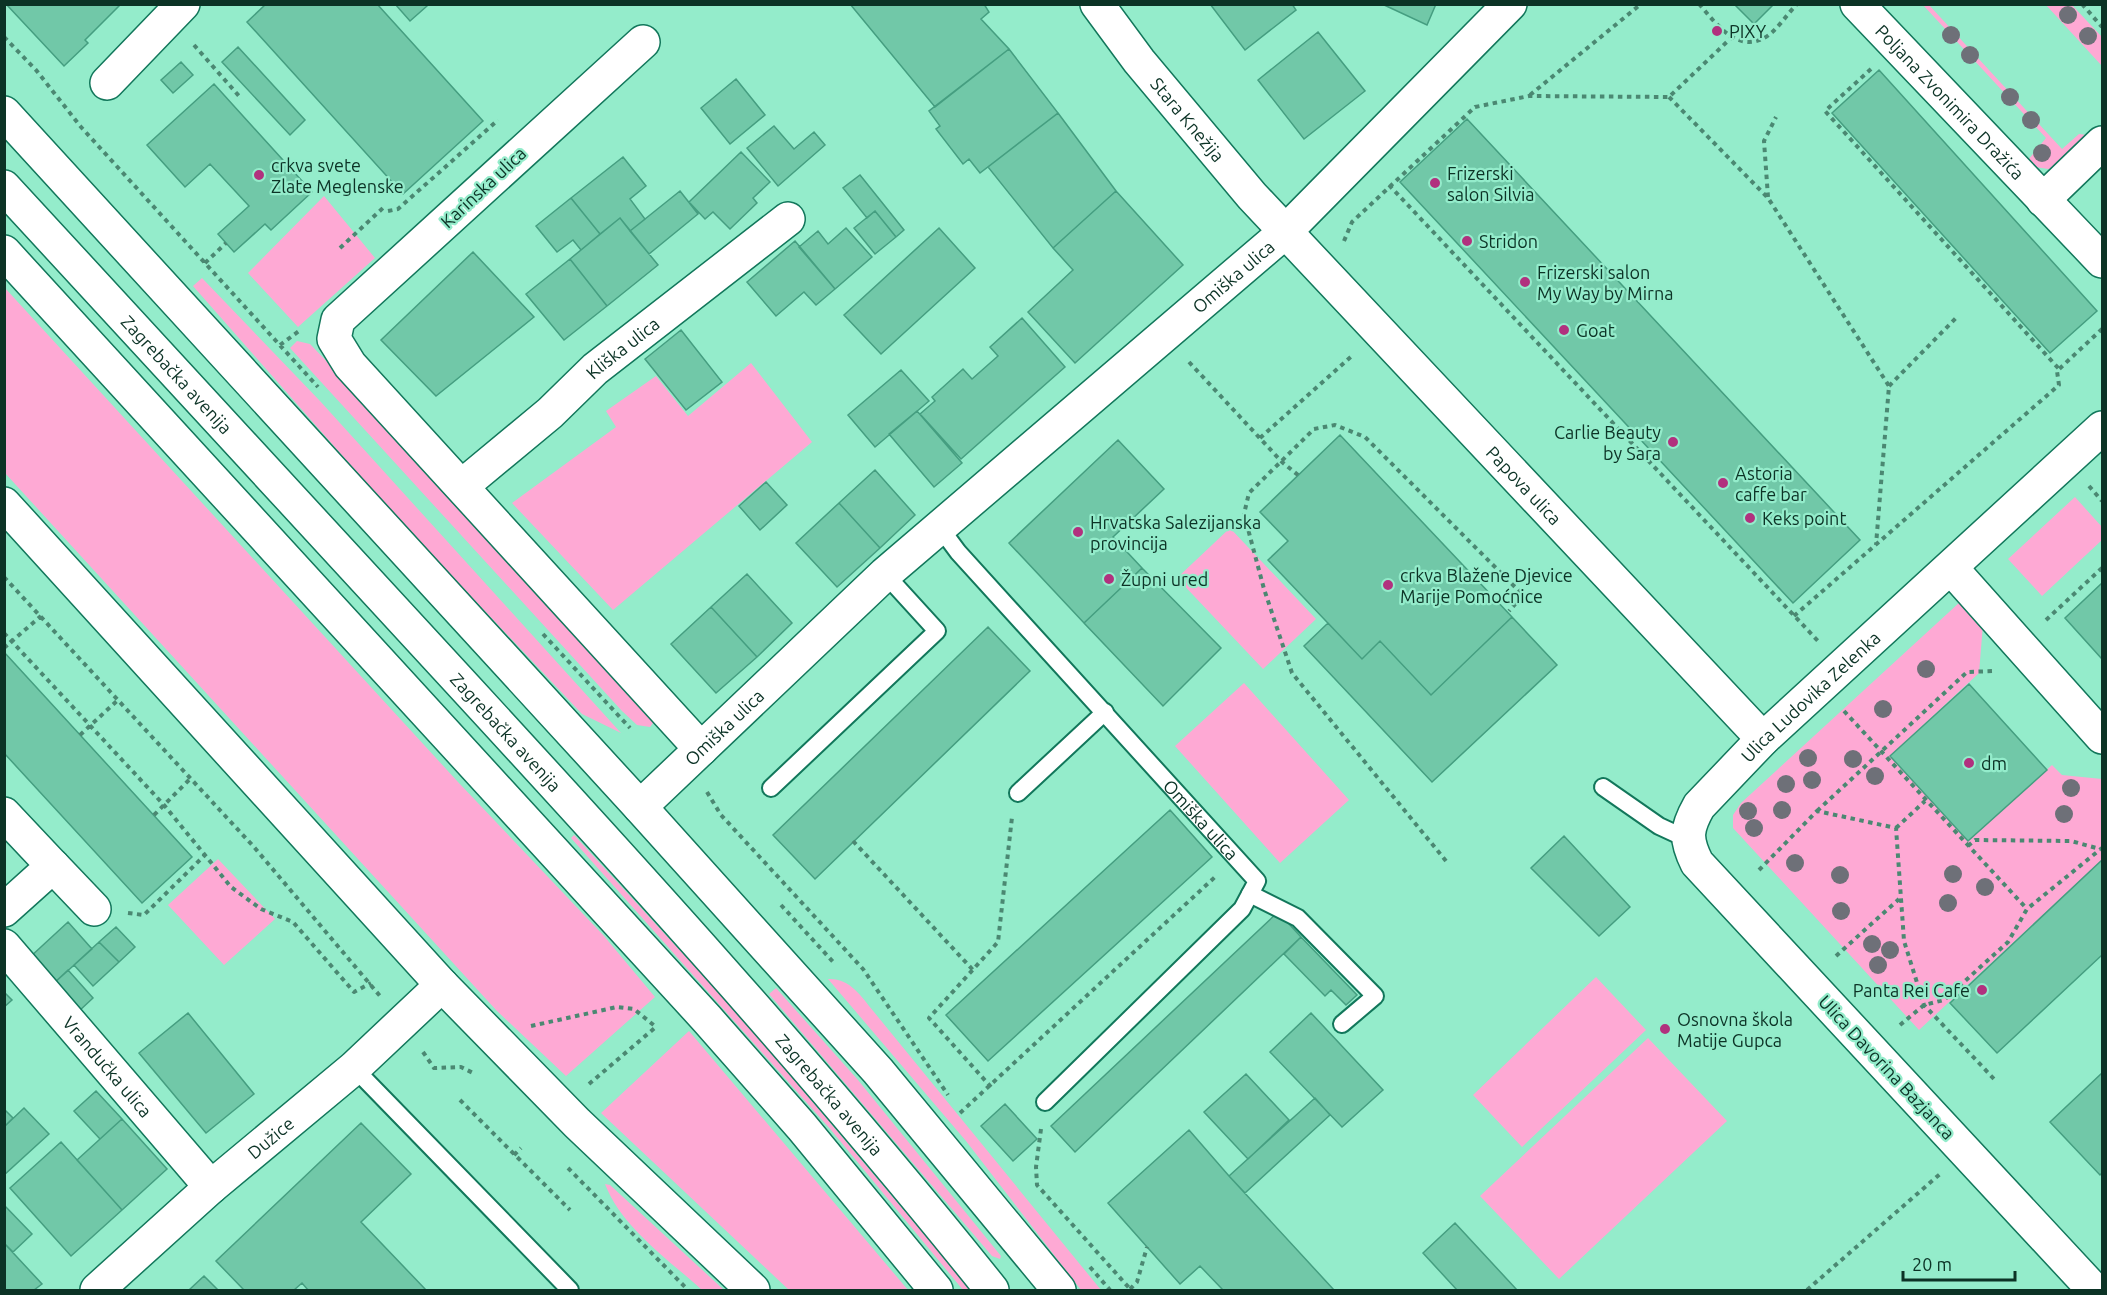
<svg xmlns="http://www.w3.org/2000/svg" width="2107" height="1295" font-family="Ubuntu,sans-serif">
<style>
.green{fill:#fea9d4}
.building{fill:#71c8a8;stroke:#459e80;stroke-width:1.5}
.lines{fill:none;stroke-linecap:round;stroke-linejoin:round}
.lane-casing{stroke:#12775b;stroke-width:20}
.street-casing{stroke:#12775b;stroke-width:36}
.secondary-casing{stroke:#12775b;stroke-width:36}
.path{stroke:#4b8872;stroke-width:4;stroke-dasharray:4.5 4.5;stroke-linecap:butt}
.lane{stroke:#fff;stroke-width:16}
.street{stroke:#fff;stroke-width:33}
.secondary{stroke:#fff;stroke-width:33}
.tree{fill:#6e7078}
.poi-dot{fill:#b1317e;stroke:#94eccb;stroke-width:2}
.labels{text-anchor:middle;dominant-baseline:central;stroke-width:4.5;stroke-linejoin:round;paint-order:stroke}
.poi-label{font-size:18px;fill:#0c3326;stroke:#94eccb;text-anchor:start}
.street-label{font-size:18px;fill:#0c3326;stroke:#94eccb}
</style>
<rect width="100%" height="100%" fill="#94eccb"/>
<path class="green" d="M 1923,5 L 1929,5 L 2062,149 L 2079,134 L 2087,135 L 2055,170 L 2035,167 L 2028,160 L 2046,138 Z
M 2046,5 L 2072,5 L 2102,37 L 2102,66 Z
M 324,196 L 375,258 L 298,327 L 248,273 Z
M 202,278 L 320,401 L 621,733 L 582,714 L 398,519 L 193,286 Z
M 5,288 L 458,782 L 604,936 L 655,997 L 566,1076 L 497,1011 L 5,473 Z
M 297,341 L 310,344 L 380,417 L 652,717 L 653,723 L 650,727 L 637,725 L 622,711 L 290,348 Z
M 751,363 L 812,442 L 613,610 L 512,503 L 616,427 L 606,411 L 656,376 L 688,416 Z
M 2075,497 L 2102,527 L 2102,540 L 2042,596 L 2008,559 Z
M 1230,528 L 1316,619 L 1263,669 L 1177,578 Z
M 1960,602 L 1983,624 L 1979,673 L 1890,756 L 1968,841 L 2052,765 L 2062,775 L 2102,779 L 2102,860 L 1919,1030 L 1733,828 L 1733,815 L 1741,803 Z
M 1244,683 L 1349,800 L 1280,863 L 1175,746 Z
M 574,835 L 742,1018 L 971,1290 L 963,1290 L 831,1130 L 571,838 Z
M 218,859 L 275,919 L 224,965 L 168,905 Z
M 1596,977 L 1646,1030 L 1522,1147 L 1473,1095 Z
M 828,979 C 850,978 861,996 874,1012 L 1101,1290 L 1081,1290 L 966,1141 Z
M 776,988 L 858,1080 L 1001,1256 L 1000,1259 L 992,1256 L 769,994 Z
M 689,1031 L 908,1290 L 789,1290 L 601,1113 Z
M 1648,1038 L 1727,1121 L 1559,1279 L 1480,1196 Z
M 605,1184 L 610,1185 L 724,1290 L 702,1290 C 668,1259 622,1228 605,1184 Z"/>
<path class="building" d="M 6,4 L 121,4 L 85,40 L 88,43 L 64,66 Z
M 266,4 L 377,4 L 483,121 L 403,194 L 247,22 Z
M 395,4 L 425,4 L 427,6 L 410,21 Z
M 850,4 L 984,4 L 989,12 L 981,19 L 1009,49 L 935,107 Z
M 1210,4 L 1292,4 L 1296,10 L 1245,50 Z
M 1382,4 L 1436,4 L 1427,25 Z
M 1734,4 L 1774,4 L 1754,24 Z
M 1318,32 L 1365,91 L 1304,139 L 1258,80 Z
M 238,47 L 305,120 L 290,135 L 222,62 Z
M 1009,49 L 1058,113 L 980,173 L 969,159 L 963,164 L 936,129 L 940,126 L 929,111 Z
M 181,62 L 193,75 L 173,93 L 161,80 Z
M 1879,70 L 2097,311 L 2050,353 L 1832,113 Z
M 736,79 L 765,115 L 730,144 L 701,108 Z
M 214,84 L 312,192 L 271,230 L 265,224 L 234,252 L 218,234 L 249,206 L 210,164 L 185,187 L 147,145 Z
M 1058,113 L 1116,191 L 1053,248 L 988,167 Z
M 1467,119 L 1860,540 L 1793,603 L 1400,182 Z
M 774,126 L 794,149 L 814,132 L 825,145 L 778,186 L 747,148 Z
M 741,152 L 770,182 L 753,198 L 757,203 L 730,229 L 713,212 L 705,219 L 689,202 Z
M 623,157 L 646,186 L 630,199 L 645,219 L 630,231 L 620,218 L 600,234 L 571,198 Z
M 860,175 L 904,230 L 896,237 L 875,211 L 867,218 L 843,188 Z
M 680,191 L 698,214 L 649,254 L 630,231 Z
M 1116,191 L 1183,265 L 1075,363 L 1028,312 L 1073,270 L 1053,248 Z
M 571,198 L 600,234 L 581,250 L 573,240 L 557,252 L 536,226 Z
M 875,211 L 896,237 L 875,254 L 854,228 Z
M 620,218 L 658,265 L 607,306 L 570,259 Z
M 846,228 L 872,257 L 835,289 L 799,247 L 818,231 L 828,244 Z
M 939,228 L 975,268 L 881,354 L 844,315 Z
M 795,241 L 835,289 L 816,305 L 804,292 L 776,316 L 747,282 Z
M 473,252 L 534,317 L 436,396 L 381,340 Z
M 570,259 L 607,306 L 564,340 L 526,294 Z
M 1022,318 L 1065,367 L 961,459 L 920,414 L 935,401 L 932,397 L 963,369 L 972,379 L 998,356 L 990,347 Z
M 681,330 L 722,382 L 686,410 L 645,359 Z
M 901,370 L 929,401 L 875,447 L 848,415 Z
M 917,411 L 962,463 L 934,487 L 889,434 Z
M 1340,435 L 1512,617 L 1431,695 L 1380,641 L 1362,659 L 1268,560 L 1288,541 L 1260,512 Z
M 1118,440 L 1164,489 L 1113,537 L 1142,568 L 1084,623 L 1009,543 Z
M 875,470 L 915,515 L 880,548 L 839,503 Z
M 766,482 L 787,505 L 760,530 L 739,506 Z
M 839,503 L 880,548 L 837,587 L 796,543 Z
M 1142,568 L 1221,648 L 1163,706 L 1084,623 Z
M 747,574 L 792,623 L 757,657 L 711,607 Z
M 2102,583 L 2102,659 L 2065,618 Z
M 711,607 L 757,657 L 716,693 L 671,644 Z
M 1512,617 L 1557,665 L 1432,782 L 1304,646 L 1328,623 L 1362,659 L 1380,641 L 1431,695 Z
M 988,627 L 1030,671 L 815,879 L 773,835 Z
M 4,652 L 192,857 L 142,903 L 4,753 Z
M 1969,684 L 2047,770 L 1968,841 L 1890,756 Z
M 1170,810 L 1212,857 L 988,1061 L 946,1015 Z
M 1564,836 L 1630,907 L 1599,936 L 1531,868 Z
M 2102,860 L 2102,955 L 1997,1053 L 1950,1003 Z
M 1278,912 L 1301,937 L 1075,1152 L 1051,1126 Z
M 68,922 L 92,949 L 53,984 L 29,958 Z
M 116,927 L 135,947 L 119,962 L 99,942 Z
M 1301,937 L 1357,995 L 1346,1005 L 1331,990 L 1325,996 L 1284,954 Z
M 99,942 L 119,962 L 93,986 L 74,965 Z
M 68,970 L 93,998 L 78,1012 L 53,984 Z
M 4,992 L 12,1000 L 4,1007 Z
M 188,1013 L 254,1094 L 206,1133 L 139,1053 Z
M 1311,1013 L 1383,1090 L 1342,1127 L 1270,1052 Z
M 2102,1073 L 2102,1173 L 2100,1175 L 2050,1122 Z
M 1246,1074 L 1289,1120 L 1248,1159 L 1204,1112 Z
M 96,1091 L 122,1119 L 100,1139 L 74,1111 Z
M 1315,1098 L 1330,1115 L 1245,1193 L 1229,1176 Z
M 1005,1104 L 1037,1139 L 1013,1161 L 981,1126 Z
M 24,1108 L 49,1134 L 4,1175 L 4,1127 Z
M 4,1109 L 13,1118 L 4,1127 Z
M 122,1119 L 167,1169 L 122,1210 L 77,1160 Z
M 361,1123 L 411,1174 L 361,1222 L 426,1290 L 308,1290 L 302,1283 L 294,1290 L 244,1290 L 216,1261 Z
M 1189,1130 L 1229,1176 L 1334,1290 L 1223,1290 L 1200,1266 L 1180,1284 L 1108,1203 Z
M 61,1142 L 122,1210 L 71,1256 L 10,1188 Z
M 4,1205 L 32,1234 L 13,1252 L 4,1243 Z
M 1455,1223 L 1517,1290 L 1457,1290 L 1423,1253 Z
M 4,1243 L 42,1284 L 34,1290 L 4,1290 Z
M 204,1276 L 218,1290 L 189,1290 Z"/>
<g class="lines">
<defs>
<g id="lane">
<path id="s1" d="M 941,529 L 958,552 L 1257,881 L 1242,909 L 1045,1102"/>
<path d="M 1603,787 L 1659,826 L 1687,839"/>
<path d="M 771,788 L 937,631 L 885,574"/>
<path d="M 1018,793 L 1105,712"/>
<path d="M 1250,894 L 1298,918 L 1375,996 L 1342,1024"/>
<path d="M 354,1068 L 570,1290"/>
</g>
<g id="street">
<path id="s2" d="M 1097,4 L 1139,61 L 1252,196 L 1763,739"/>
<path id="s3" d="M 1857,4 L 2102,261"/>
<path d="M 643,42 L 338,320 L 334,339 L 350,365 L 701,749"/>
<path d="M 107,83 L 183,4"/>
<path d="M 2043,200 L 2102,143"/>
<path id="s4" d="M 462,486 L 550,413 L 595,369 L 788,219"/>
<path d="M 1951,568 L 2102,737"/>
<path d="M 4,814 L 53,866 L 4,910"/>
<path d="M 53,866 L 94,909"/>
<path id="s5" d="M 4,946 L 211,1187"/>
<path id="s6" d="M 97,1290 L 211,1187 L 354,1068 L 442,985"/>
<path id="s7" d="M 2094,1290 L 1697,863 C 1685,839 1686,829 1699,806 L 1763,739 L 2102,428"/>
</g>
<g id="secondary">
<path d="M 4,113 L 640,807 L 878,1071 L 1059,1290"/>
<path id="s8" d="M 4,187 C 149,344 294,501 438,658 C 628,864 817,1071 992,1290"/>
<path d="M 4,252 L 707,1019 L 802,1127 L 936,1290"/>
<path d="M 4,504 L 442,985 L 577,1123 L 753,1290"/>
<path id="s9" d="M 640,807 L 885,574 L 1285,232 L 1510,4"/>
</g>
</defs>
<use href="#lane" class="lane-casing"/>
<use href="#street" class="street-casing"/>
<use href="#secondary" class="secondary-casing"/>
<path class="path" d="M 1699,4 C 1715,22 1736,53 1764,38 C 1776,32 1787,14 1797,4
M 2082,4 L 2102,27
M 4,37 L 36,70 L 81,127 L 318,387
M 194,45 L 239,96
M 1871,69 L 1825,111 L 2059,369
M 1530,95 L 1641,4
M 1669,97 L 1768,198 L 1889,386 L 1876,545
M 1389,185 L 1818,641
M 1768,197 L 1764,141 L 1776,117
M 388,211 L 398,209 L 498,120
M 1344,241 L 1352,222 L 1475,107 L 1529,96 L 1669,97 L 1731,38
M 340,248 L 384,207
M 205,263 L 226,243
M 280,345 L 299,331
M 1189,362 L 1282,462 L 1298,475
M 1889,386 L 1957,317
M 1260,438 L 1353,355
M 2089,486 L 2102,501
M 4,577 L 254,847 L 380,996
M 1794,616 L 2059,385 L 2057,371 L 2102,329
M 2046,620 L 2102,568
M 4,633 L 164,805 L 231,887 L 261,909 L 293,922 L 354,992 L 371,983
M 543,634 L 630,728
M 4,648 L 41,616
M 1844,711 L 2027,909
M 80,735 L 119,699
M 707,792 L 721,815 L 863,969 L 948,1095
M 1817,811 L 1967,672 L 1994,671
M 154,815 L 191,778
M 1896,828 L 1925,801
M 853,841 L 973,970
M 1968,846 L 1975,840 L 2071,841 L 2100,849
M 1446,861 L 1292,673 L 1264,589 L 1244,514 L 1249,493 L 1314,429 L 1335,425 L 1365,437 L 1523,595 L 1509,611
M 1759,870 L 1817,811 L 1896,828 L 1904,941 L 1924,1005 L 1995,1080
M 781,905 L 835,964
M 128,913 L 144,915 L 205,855
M 1836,956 L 1899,899
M 1900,1025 L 1924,1005 L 1944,1000 L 2008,942 L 2027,909 L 2102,848
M 531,1026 L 617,1007 L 634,1009 L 656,1027
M 423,1052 L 434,1068 L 461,1067 L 475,1074
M 589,1084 L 657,1026
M 991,1087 L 929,1018 L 998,942 L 1012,817
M 460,1100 L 570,1210
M 960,1113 L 1215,877
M 1041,1129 L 1036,1167 L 1037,1185 L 1131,1290
M 514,1155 L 521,1148
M 568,1168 L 688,1290
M 1090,1267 L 1110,1290
M 1130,1289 L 1137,1282 L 1147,1247
M 1807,1290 L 1940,1174"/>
<use href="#lane" class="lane"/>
<use href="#street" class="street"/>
<use href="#secondary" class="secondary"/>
</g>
<g class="tree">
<circle cx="2068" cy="15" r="9"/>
<circle cx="1951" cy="35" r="9"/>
<circle cx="2088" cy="36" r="9"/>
<circle cx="1970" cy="55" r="9"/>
<circle cx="2010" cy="97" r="9"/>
<circle cx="2031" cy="120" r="9"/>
<circle cx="2042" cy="153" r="9"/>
<circle cx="1926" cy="669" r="9"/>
<circle cx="1883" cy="709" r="9"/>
<circle cx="1808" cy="758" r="9"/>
<circle cx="1853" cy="759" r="9"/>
<circle cx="1875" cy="776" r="9"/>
<circle cx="1812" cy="780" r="9"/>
<circle cx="1786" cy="784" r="9"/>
<circle cx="2071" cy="788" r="9"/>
<circle cx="1782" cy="810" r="9"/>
<circle cx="1748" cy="811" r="9"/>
<circle cx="2064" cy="814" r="9"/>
<circle cx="1754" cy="828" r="9"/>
<circle cx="1795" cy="863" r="9"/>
<circle cx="1953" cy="874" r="9"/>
<circle cx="1840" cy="875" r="9"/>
<circle cx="1985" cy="887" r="9"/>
<circle cx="1948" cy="903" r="9"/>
<circle cx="1841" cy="911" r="9"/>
<circle cx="1872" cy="944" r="9"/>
<circle cx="1890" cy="950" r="9"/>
<circle cx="1878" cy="965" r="9"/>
</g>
<g class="poi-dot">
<circle cx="1717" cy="31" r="6"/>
<circle cx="259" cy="175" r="6"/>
<circle cx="1435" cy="183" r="6"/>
<circle cx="1467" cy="241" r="6"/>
<circle cx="1525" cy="282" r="6"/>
<circle cx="1564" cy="330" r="6"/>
<circle cx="1673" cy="442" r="6"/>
<circle cx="1723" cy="483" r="6"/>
<circle cx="1750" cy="518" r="6"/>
<circle cx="1078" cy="532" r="6"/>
<circle cx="1109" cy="579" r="6"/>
<circle cx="1388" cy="585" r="6"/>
<circle cx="1969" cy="763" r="6"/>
<circle cx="1982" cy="990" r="6"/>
<circle cx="1665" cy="1029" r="6"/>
</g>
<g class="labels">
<g class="poi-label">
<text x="1729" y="31">PIXY</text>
<text x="271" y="165">crkva svete<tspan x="271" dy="21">Zlate Meglenske</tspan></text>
<text x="1447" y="173">Frizerski<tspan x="1447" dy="21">salon Silvia</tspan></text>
<text x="1479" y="241">Stridon</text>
<text x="1537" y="272">Frizerski salon<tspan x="1537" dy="21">My Way by Mirna</tspan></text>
<text x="1576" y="330">Goat</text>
<text x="1661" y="432" text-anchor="end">Carlie Beauty<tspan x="1661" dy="21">by Sara</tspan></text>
<text x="1735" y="473">Astoria<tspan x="1735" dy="21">caffe bar</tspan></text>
<text x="1762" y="518">Keks point</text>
<text x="1090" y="522">Hrvatska Salezijanska<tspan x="1090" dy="21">provincija</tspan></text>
<text x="1400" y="575">crkva Blažene Djevice<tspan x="1400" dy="21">Marije Pomoćnice</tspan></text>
<text x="1121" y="579">Župni ured</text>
<text x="1981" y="763">dm</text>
<text x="1970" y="990" text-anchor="end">Panta Rei Cafe</text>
<text x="1677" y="1019">Osnovna škola<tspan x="1677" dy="21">Matije Gupca</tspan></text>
</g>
<g class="street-label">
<text stroke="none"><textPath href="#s3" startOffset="135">Poljana Zvonimira Dražića</textPath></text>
<text stroke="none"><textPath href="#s2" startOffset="147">Stara Knežija</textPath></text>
<text transform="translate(483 187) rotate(-43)">Karinska ulica</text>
<text stroke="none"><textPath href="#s9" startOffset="796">Omiška ulica</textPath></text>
<text stroke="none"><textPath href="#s4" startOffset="212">Kliška ulica</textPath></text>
<text stroke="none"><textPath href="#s8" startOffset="255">Zagrebačka avenija</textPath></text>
<text stroke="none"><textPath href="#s2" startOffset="644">Papova ulica</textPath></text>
<text stroke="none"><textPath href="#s7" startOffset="800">Ulica Ludovika Zelenka</textPath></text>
<text stroke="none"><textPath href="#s9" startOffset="116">Omiška ulica</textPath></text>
<text stroke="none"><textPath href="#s8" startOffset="741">Zagrebačka avenija</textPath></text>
<text stroke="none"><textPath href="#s1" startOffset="390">Omiška ulica</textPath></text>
<text stroke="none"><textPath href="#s5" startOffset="159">Vrandučka ulica</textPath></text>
<text transform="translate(1887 1067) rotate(47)">Ulica Davorina Bazjanca</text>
<text stroke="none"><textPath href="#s8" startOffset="1227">Zagrebačka avenija</textPath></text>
<text stroke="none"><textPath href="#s6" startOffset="231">Dužice</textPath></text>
</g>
</g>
<rect width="2107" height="1295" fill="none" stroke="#0c3326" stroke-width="12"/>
<path d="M1903 1271v9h112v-9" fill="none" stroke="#0c3326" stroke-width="3"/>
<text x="1912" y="1271" font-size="18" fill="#0c3326" stroke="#94eccb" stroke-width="4.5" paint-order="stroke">20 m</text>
</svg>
